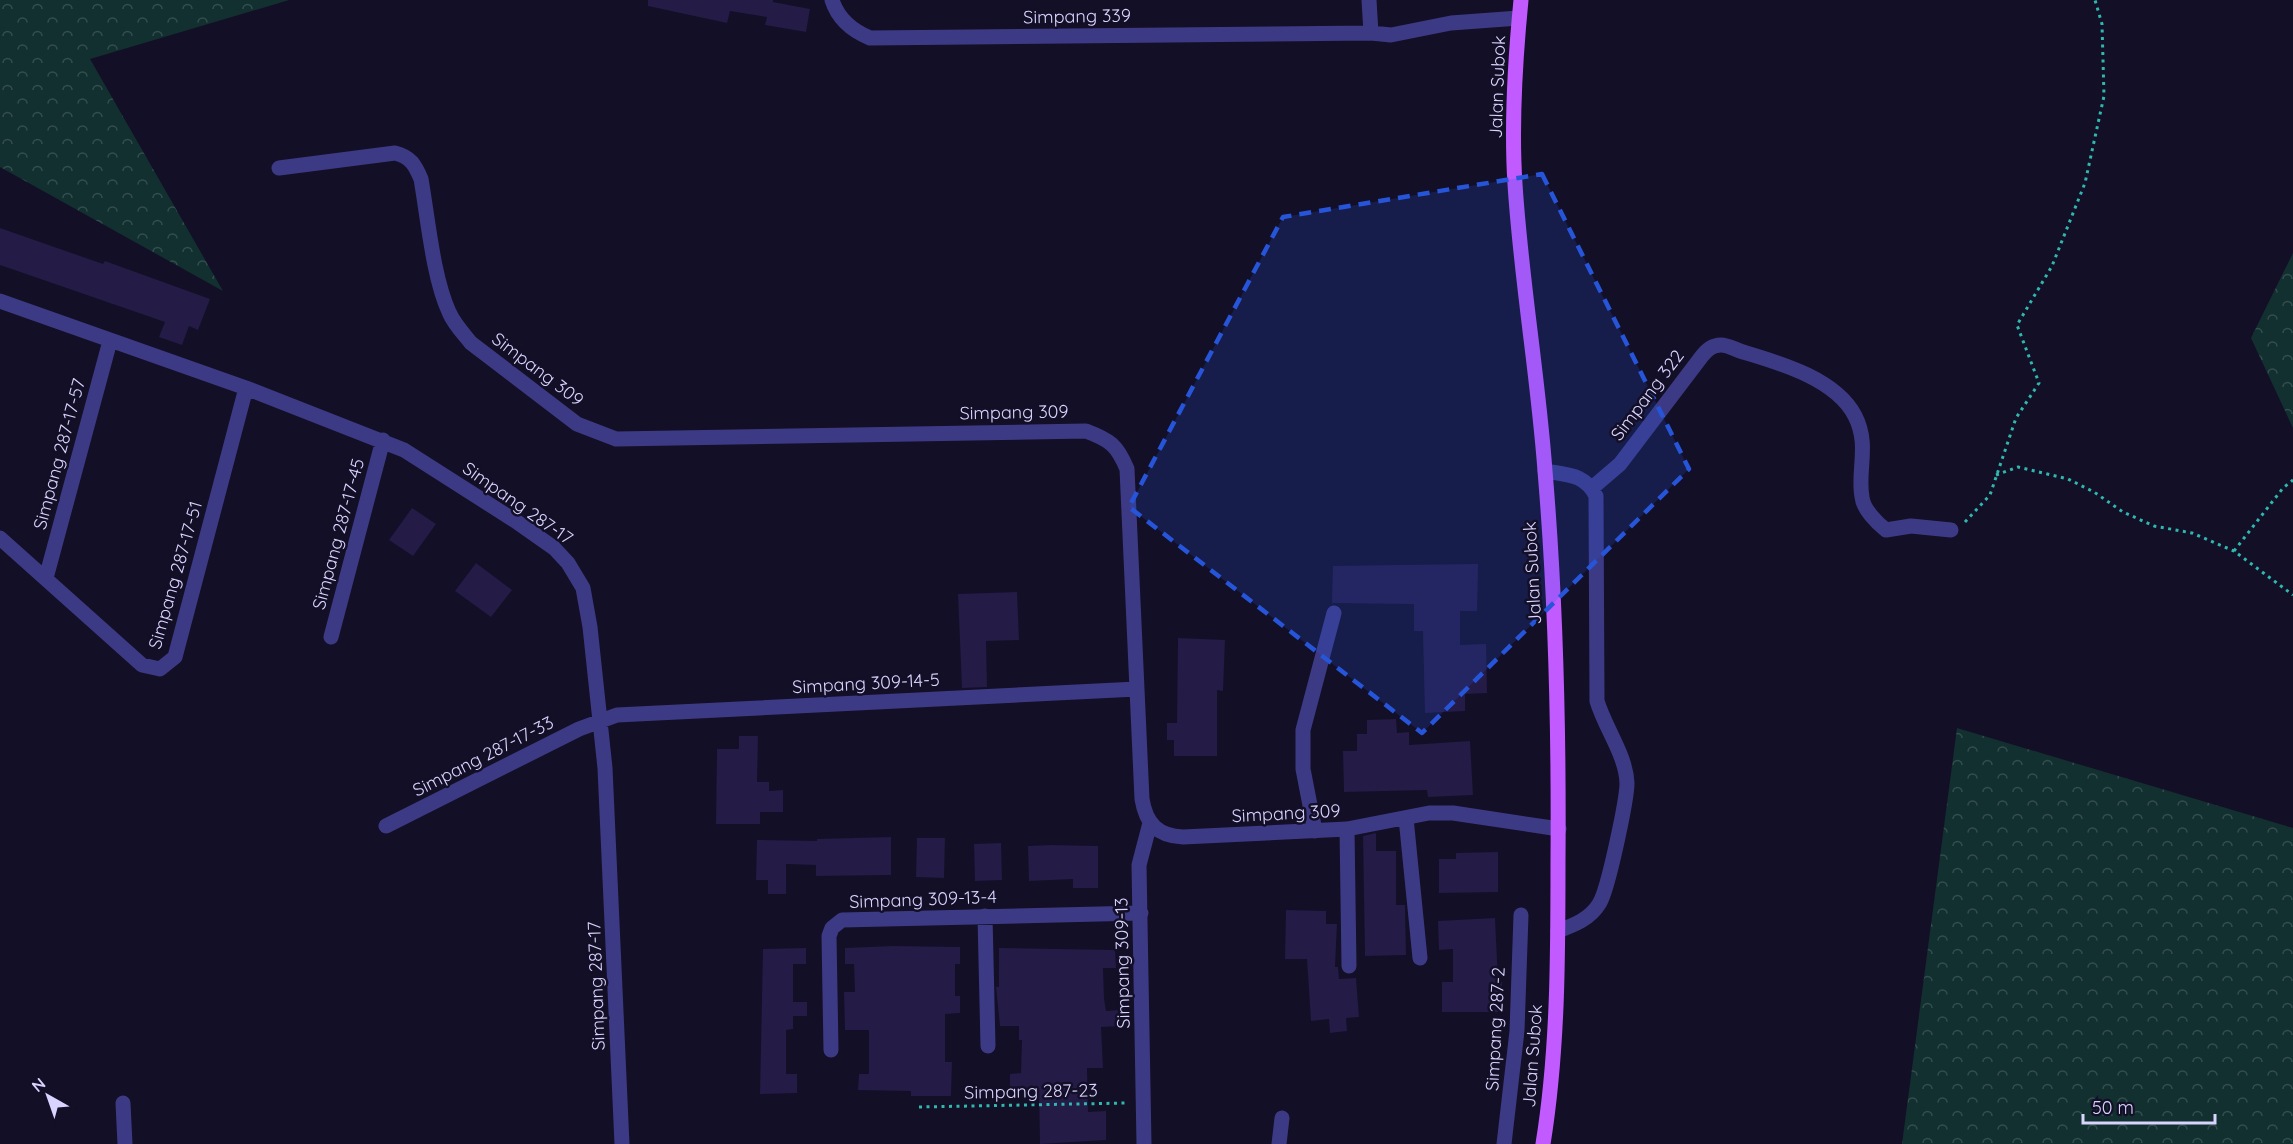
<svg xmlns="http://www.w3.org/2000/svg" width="2293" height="1144" font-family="Quicksand,sans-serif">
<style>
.forest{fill:url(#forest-crowns)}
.building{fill:#241b47}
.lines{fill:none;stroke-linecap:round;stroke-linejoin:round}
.path{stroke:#2fb8b0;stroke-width:3;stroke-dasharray:3 4.5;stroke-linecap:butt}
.minor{stroke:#3d3a85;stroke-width:15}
.major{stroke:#c25bff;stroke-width:15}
.marked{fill:#2655da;fill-opacity:0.2;stroke:#2655da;stroke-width:4.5;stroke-dasharray:12 8;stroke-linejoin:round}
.labels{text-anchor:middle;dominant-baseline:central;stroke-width:5;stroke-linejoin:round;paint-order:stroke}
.street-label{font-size:18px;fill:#d9d4ff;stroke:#130f26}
</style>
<defs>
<pattern id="forest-crowns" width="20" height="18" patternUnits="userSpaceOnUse" patternTransform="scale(1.5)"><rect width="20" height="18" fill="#12302f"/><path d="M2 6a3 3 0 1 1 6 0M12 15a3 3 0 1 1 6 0" fill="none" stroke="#344d4e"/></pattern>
</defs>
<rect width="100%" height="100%" fill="#130f26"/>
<path class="forest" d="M 0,0 L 289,0 L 90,59 L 223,291 L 0,167 Z
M 2293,253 L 2293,428 L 2251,338 Z
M 1957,728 L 2293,828 L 2293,1144 L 1902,1144 Z"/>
<path class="building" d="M 648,0 L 773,0 L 773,2 L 810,9 L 806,32 L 765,25 L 767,17 L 730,11 L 727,23 L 648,6 Z
M 0,228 L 103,264 L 105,261 L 210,299 L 198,330 L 189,326 L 182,345 L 159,337 L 165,322 L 0,265 Z
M 412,508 L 436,524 L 413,556 L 389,540 Z
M 476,563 L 512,590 L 491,617 L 455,591 Z
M 1478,564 L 1477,611 L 1460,611 L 1460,645 L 1486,644 L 1487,693 L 1465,694 L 1465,711 L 1425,713 L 1423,631 L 1414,631 L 1414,604 L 1332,603 L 1333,566 Z
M 1017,592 L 1019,640 L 986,641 L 987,687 L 962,688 L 958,594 Z
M 1178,638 L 1225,640 L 1223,691 L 1217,690 L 1217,756 L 1174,756 L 1174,740 L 1167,740 L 1167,723 L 1177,723 Z
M 1396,719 L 1397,733 L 1409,732 L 1409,745 L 1470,741 L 1473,795 L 1428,797 L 1427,790 L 1344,792 L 1343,751 L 1357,751 L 1357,734 L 1367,734 L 1367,720 Z
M 739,736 L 758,736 L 757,782 L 769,782 L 769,791 L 783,790 L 783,812 L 760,812 L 760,824 L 716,824 L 717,749 L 739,749 Z
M 1376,833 L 1376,851 L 1396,851 L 1396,905 L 1405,905 L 1406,955 L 1365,956 L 1363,836 Z
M 891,837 L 891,875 L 816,876 L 816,865 L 786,864 L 786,894 L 768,894 L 768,880 L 756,880 L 757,840 L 817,841 L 817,839 Z
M 917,838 L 945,838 L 944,878 L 916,877 Z
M 1001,843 L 1002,880 L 975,881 L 974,844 Z
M 1051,845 L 1098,846 L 1098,888 L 1073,888 L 1073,879 L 1029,881 L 1028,846 Z
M 1498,852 L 1498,892 L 1439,893 L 1439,859 L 1456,859 L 1456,853 Z
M 1286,910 L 1326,911 L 1326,924 L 1337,924 L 1335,967 L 1338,967 L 1339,979 L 1356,978 L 1359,1017 L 1346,1018 L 1347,1031 L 1330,1033 L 1329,1019 L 1311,1021 L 1307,959 L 1285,959 Z
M 1495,918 L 1498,982 L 1502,982 L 1501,1012 L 1442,1012 L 1442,982 L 1453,982 L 1453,949 L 1439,950 L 1438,921 Z
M 893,946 L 960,947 L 960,964 L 955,964 L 955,996 L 960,996 L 960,1013 L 945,1014 L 945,1062 L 952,1062 L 951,1096 L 911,1096 L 911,1091 L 858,1090 L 859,1074 L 869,1074 L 869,1030 L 845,1030 L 844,992 L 855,992 L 854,964 L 845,964 L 845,948 Z
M 806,948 L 806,964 L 793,964 L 793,1002 L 807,1002 L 807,1016 L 793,1016 L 793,1029 L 786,1030 L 786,1074 L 797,1074 L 797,1093 L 760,1094 L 763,949 Z
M 999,948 L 1115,950 L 1116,968 L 1103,968 L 1104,999 L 1106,1011 L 1119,1010 L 1119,1026 L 1101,1027 L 1103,1068 L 1087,1068 L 1088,1112 L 1106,1111 L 1106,1140 L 1040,1144 L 1039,1089 L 1010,1089 L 1010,1074 L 1021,1073 L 1022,1040 L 1019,1040 L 1019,1026 L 1000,1026 L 996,987 L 999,987 Z"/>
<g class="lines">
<path class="path" d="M 1996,475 L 2018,467 L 2068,479 L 2094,492 L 2123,512 L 2154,526 L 2192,533 L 2234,551 L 2293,595
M 1965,522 L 1990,495 L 2016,418 L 2039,383 L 2017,325 L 2052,266 L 2085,183 L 2104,96 L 2102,24 L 2095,0
M 2234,551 L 2283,488 L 2293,480
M 919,1107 L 1127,1103"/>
<path class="minor" d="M 832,0 C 838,19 853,31 870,38 L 1371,33 L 1391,35 L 1451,23 L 1519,18
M 1369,0 L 1371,33
M 279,168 L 395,153 C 411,157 415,165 421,179 C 428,219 433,277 449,312 C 454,324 463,333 471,343 L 577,424 L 616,439 L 1086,431 C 1110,440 1117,445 1127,469 L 1142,799 C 1146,824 1158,836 1183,837 L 1347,829 L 1429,813 L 1453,813 L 1559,829
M 0,301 L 246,388 L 404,450 L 517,522 L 554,548 L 568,563 L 583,588 L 590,627 L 605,768 L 622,1144
M 1545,471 C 1568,475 1585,474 1596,496 L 1597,701 C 1605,728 1626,755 1627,783 C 1627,799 1608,891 1599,904 C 1590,919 1574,925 1558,931
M 1592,488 L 1620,464 L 1702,356 C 1707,350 1712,345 1721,345 C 1728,345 1736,350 1743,352 C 1780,363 1836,379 1855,416 C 1870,445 1857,471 1862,497 C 1863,509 1877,523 1886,530 L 1911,526 L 1951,530
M 0,538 L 142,665 L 160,669 L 175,657 L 246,388
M 46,578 L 110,341
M 331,637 L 383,440
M 1406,818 L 1420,958
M 386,826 L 579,729 L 617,715 L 1137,689
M 1347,829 L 1349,966
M 1315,831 L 1303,769 L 1303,730 L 1334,613
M 985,916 L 988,1046
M 831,1050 L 829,936 L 832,928 L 842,920 L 1141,913
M 123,1103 L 125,1144
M 1144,1144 L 1139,865 L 1150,823
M 1279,1144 L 1282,1118
M 1504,1144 L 1517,1031 L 1521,915"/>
<path class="major" d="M 1521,0 C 1515,61 1511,123 1515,184 C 1521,280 1538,375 1545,471 C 1556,601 1559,732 1558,862 C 1558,956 1558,1051 1543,1144"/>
</g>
<path class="marked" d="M 1542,174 L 1689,469 L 1422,733 L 1129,507 L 1283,217 Z"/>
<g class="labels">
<g class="street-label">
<text transform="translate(1077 16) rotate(-1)">Simpang 339</text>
<text transform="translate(1497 87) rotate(-88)">Jalan Subok</text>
<text transform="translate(538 369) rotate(37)">Simpang 309</text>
<text transform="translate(1647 395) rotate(-53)">Simpang 322</text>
<text transform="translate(1014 412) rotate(-1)">Simpang 309</text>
<text transform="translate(59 454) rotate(-75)">Simpang 287-17-57</text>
<text transform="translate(518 503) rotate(35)">Simpang 287-17</text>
<text transform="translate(338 534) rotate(-75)">Simpang 287-17-45</text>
<text transform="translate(1532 573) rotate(-93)">Jalan Subok</text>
<text transform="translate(175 575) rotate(-74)">Simpang 287-17-51</text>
<text transform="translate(866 683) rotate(-3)">Simpang 309-14-5</text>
<text transform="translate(483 756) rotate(-27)">Simpang 287-17-33</text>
<text transform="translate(1286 813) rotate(-3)">Simpang 309</text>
<text transform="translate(923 899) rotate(-2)">Simpang 309-13-4</text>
<text transform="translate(1122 963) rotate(-91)">Simpang 309-13</text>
<text transform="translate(596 986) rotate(-92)">Simpang 287-17</text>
<text transform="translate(1495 1029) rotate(-87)">Simpang 287-2</text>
<text transform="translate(1532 1056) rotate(-86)">Jalan Subok</text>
<text transform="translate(1031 1091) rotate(-1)">Simpang 287-23</text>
</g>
</g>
<g transform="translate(48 1096) rotate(320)" stroke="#130f26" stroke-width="4.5" paint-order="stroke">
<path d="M0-4.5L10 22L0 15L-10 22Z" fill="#d9d4ff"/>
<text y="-9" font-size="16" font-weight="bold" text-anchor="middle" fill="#d9d4ff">N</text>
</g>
<path d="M2083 1114v9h132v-9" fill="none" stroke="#d9d4ff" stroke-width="3"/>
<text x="2092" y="1114" font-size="18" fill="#d9d4ff" stroke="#130f26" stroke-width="4.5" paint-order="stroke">50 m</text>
</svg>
